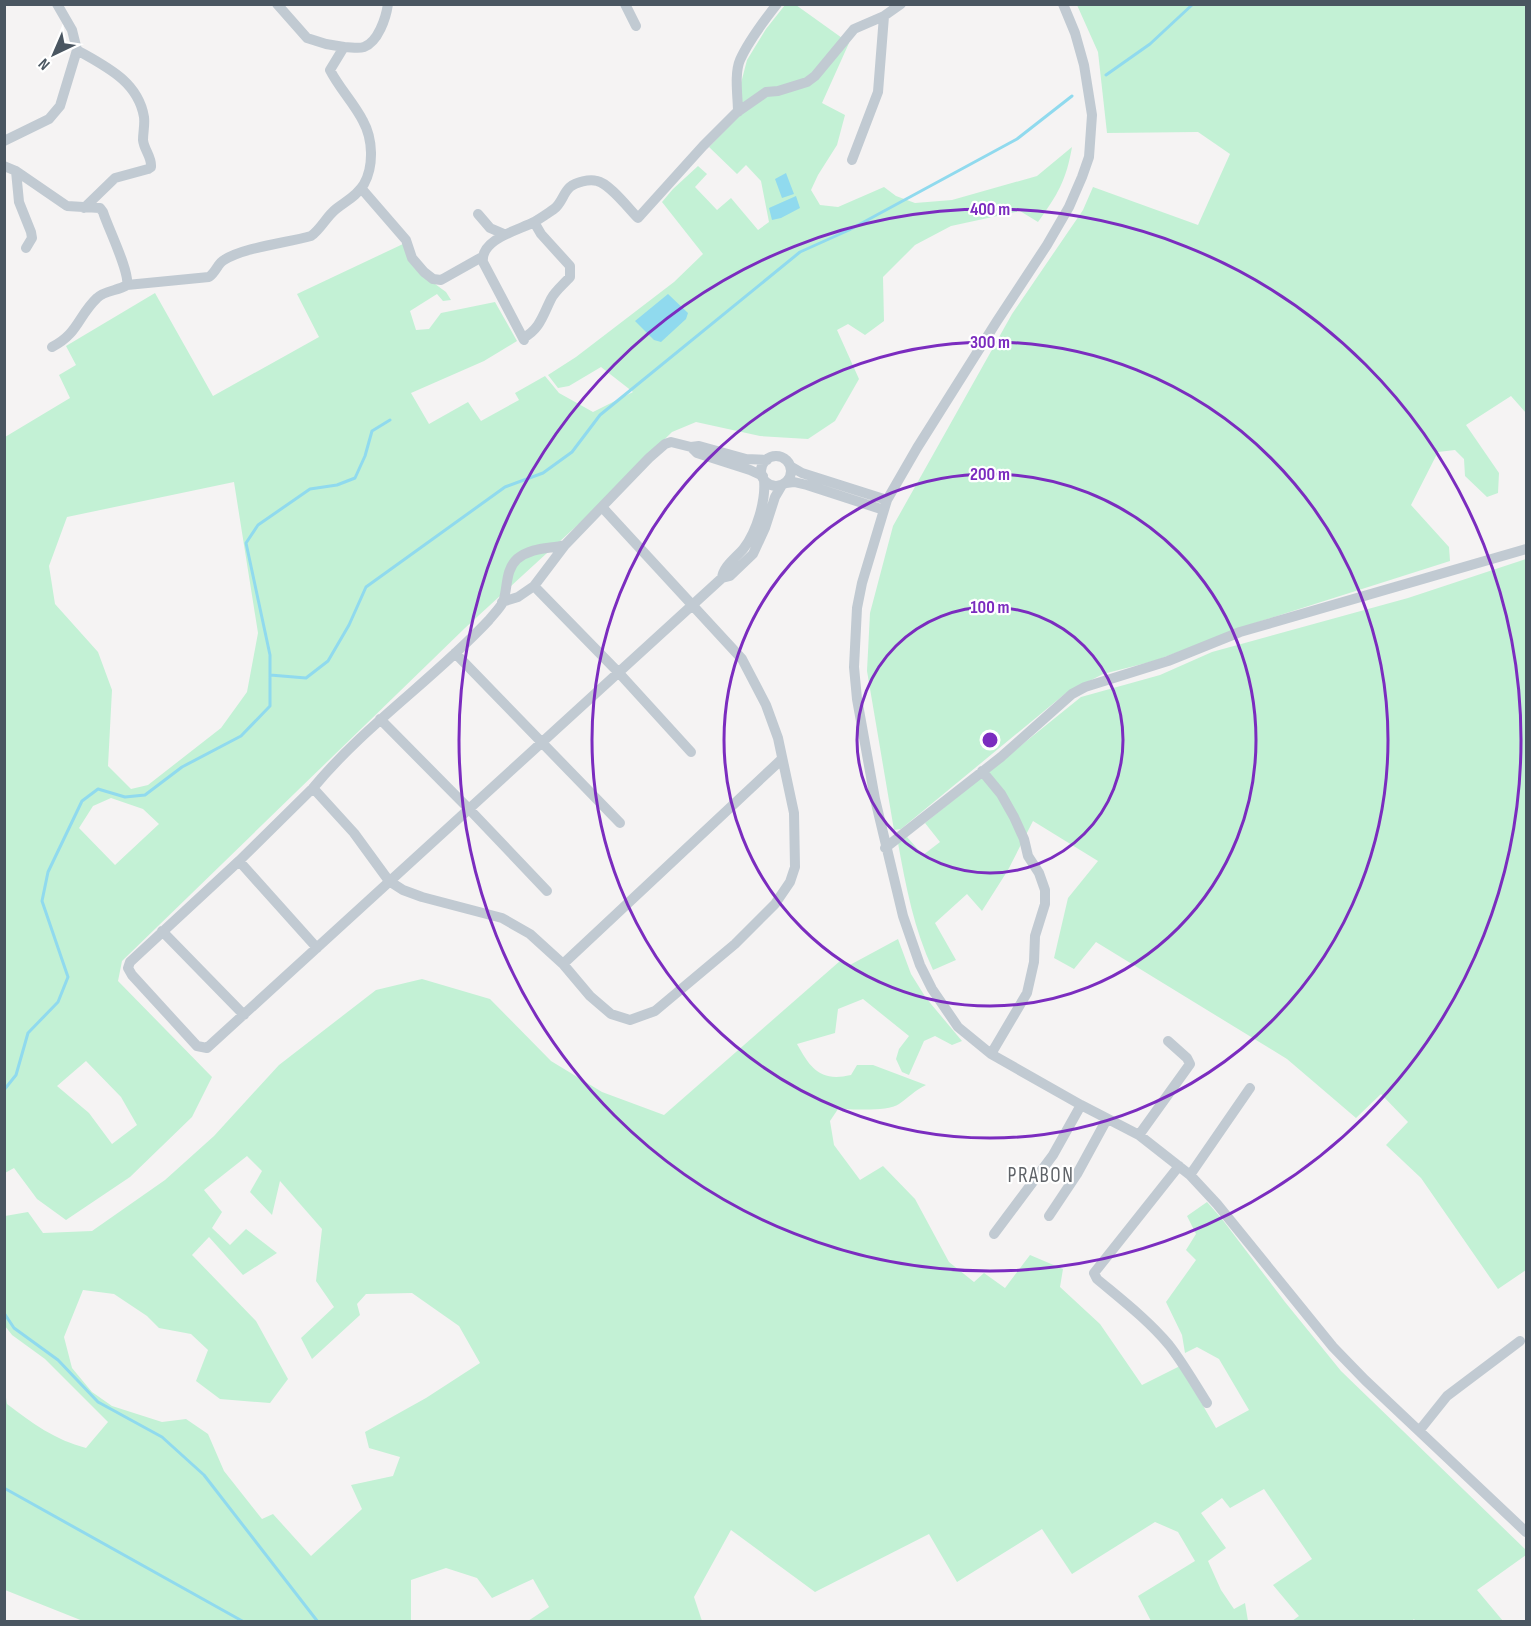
<svg xmlns="http://www.w3.org/2000/svg" width="1531" height="1626" font-family="'Sofia Sans Condensed',sans-serif">
<style>
.green{fill:#c3f1d5;fill-rule:evenodd}
.water{fill:#90daee}
.lines{fill:none;stroke-linecap:round;stroke-linejoin:round}
.stream{stroke:#90daee;stroke-width:3}
.minor{stroke:#c1cad2;stroke-width:10}
.ring{fill:none;stroke:#7b2cbf;stroke-width:3}
.labels{text-anchor:middle;dominant-baseline:central;stroke-width:4.5;stroke-linejoin:round;paint-order:stroke}
.quarter-label{font-size:21px;letter-spacing:1.5px;fill:#5f6368;stroke:#fff}
.centre{fill:#7b2cbf;stroke:#fff;stroke-width:3}
.ring-label{font-size:18px;text-anchor:middle;font-weight:bold;fill:#7b2cbf;stroke:#fff;stroke-width:4.5;stroke-linejoin:round;paint-order:stroke}
</style>
<rect width="100%" height="100%" fill="#f5f3f3"/>
<path class="green" d="M 785,5 L 796,5 L 849,43 L 822,103 L 845,115 L 837,145 L 818,175 L 811,190 L 820,205 L 838,207 L 884,187 L 896,196 L 915,203 L 952,200 L 1037,176 L 1072,147 C 1066,181 1058,194 1038,222 L 1020,211 L 951,226 L 915,245 L 883,277 L 884,321 L 865,335 L 848,324 L 837,330 L 859,379 L 835,421 L 808,439 L 760,436 L 696,422 L 672,432 L 582,521 L 465,628 L 122,961 L 118,981 L 212,1077 L 192,1117 L 130,1177 L 66,1220 L 37,1199 L 14,1168 L 5,1173 L 5,437 L 70,398 L 59,375 L 76,365 L 66,346 L 155,293 L 213,396 L 319,337 L 297,294 L 403,244 L 420,273 L 446,292 L 451,300 L 443,301 L 437,294 L 410,311 L 416,330 L 429,329 L 441,313 L 495,302 L 517,341 L 484,361 L 411,393 L 429,424 L 468,402 L 481,421 L 519,400 L 515,393 L 545,376 L 559,393 L 593,412 L 633,392 L 601,367 L 569,386 L 558,388 L 548,375 L 576,357 L 674,282 L 703,254 L 662,202 L 673,189 L 698,166 L 707,174 L 695,187 L 717,210 L 731,198 L 758,230 L 769,222 L 761,181 L 746,165 L 737,174 L 709,147 L 738,117 L 741,83 L 747,60 L 766,29 ZM 234,482 L 258,633 L 247,692 L 221,728 L 148,785 L 131,789 L 108,766 L 112,690 L 98,652 L 55,604 L 49,566 L 67,517 ZM 111,798 L 143,809 L 159,824 L 115,865 L 79,828 L 93,806 ZM 86,1061 L 121,1097 L 137,1125 L 112,1144 L 89,1113 L 57,1086 Z
M 1077,5 L 1526,5 L 1526,413 L 1511,396 L 1466,425 L 1499,473 L 1498,493 L 1487,497 L 1465,476 L 1464,459 L 1455,450 L 1438,452 L 1411,505 L 1449,547 L 1450,561 L 1255,623 L 1154,661 L 1103,674 L 1066,693 L 901,829 L 894,830 L 867,671 L 870,613 L 893,526 L 1012,314 L 1083,210 L 1093,187 L 1198,225 L 1230,154 L 1198,132 L 1107,133 L 1098,52 Z
M 1526,559 L 1526,1270 L 1498,1289 L 1421,1178 L 1386,1145 L 1408,1122 L 1381,1094 L 1356,1118 L 1287,1059 L 1096,942 L 1074,969 L 1054,958 L 1068,898 L 1098,861 L 1033,821 L 1008,870 L 982,911 L 967,894 L 935,923 L 956,960 L 933,970 C 914,929 906,887 898,843 L 907,837 L 923,855 L 940,842 L 925,823 L 1081,697 L 1160,675 L 1212,652 L 1408,598 Z
M 898,939 L 911,974 L 926,998 L 962,1041 L 952,1045 L 935,1036 L 924,1041 L 909,1075 L 902,1072 L 896,1059 L 899,1049 L 909,1036 L 863,999 L 838,1009 L 835,1033 L 797,1044 C 811,1069 820,1082 851,1075 L 857,1065 L 873,1065 L 926,1085 C 914,1091 909,1097 899,1104 C 888,1112 853,1109 838,1109 L 830,1121 L 834,1145 L 860,1180 L 883,1166 L 915,1199 L 949,1262 L 974,1282 L 984,1273 L 1005,1288 L 1030,1255 L 1063,1269 L 1060,1287 L 1100,1324 L 1142,1385 L 1180,1366 L 1216,1428 L 1249,1410 L 1219,1359 L 1197,1347 L 1185,1353 L 1182,1335 L 1166,1302 L 1196,1260 L 1186,1250 L 1196,1234 L 1187,1216 L 1207,1202 L 1222,1219 L 1285,1302 L 1341,1371 L 1526,1550 L 1526,1555 L 1477,1590 L 1503,1621 L 1416,1622 L 1414,1619 L 1411,1622 L 1292,1621 L 1299,1616 L 1273,1585 L 1312,1559 L 1264,1489 L 1230,1508 L 1222,1498 L 1201,1513 L 1226,1548 L 1208,1561 L 1221,1590 L 1234,1609 L 1245,1603 L 1248,1621 L 1151,1621 L 1138,1596 L 1195,1561 L 1178,1532 L 1155,1522 L 1072,1574 L 1042,1529 L 957,1582 L 929,1534 L 815,1592 L 731,1530 L 694,1597 L 702,1621 L 528,1621 L 549,1607 L 533,1579 L 492,1598 L 477,1578 L 446,1568 L 411,1580 L 411,1621 L 83,1621 L 5,1590 L 4,1385 L 7,1404 C 32,1423 55,1440 86,1448 L 108,1422 L 45,1359 L 12,1335 L 5,1326 L 5,1216 L 28,1212 L 43,1233 L 92,1231 L 165,1180 L 214,1136 L 279,1065 L 376,990 L 422,979 L 490,999 L 551,1061 L 602,1092 L 664,1115 L 840,961 L 848,966 ZM 247,1156 L 262,1171 L 250,1192 L 272,1215 L 280,1181 L 322,1229 L 316,1281 L 334,1307 L 301,1338 L 312,1359 L 360,1315 L 357,1304 L 366,1294 L 412,1293 L 459,1326 L 480,1363 L 426,1398 L 365,1432 L 369,1448 L 400,1457 L 393,1476 L 351,1485 L 362,1509 L 311,1556 L 273,1514 L 262,1519 L 224,1471 L 208,1434 L 186,1419 L 162,1422 L 112,1406 L 92,1392 L 72,1368 L 64,1337 L 83,1290 L 114,1294 L 147,1316 L 159,1328 L 191,1334 L 208,1350 L 196,1381 L 220,1399 L 270,1403 L 288,1379 L 256,1321 L 192,1255 L 209,1237 L 243,1275 L 277,1253 L 246,1229 L 230,1245 L 212,1228 L 222,1212 L 204,1190 Z"/>
<path class="water" d="M 786,173 L 794,194 L 782,198 L 775,179 Z
M 796,196 L 800,208 L 781,218 L 772,220 L 769,208 Z
M 668,294 L 688,313 L 686,319 L 661,342 L 654,340 L 635,321 Z"/>
<g class="lines">
<path class="stream" d="M 1106,75 L 1150,44 L 1193,4
M 270,675 L 306,678 L 328,661 L 349,625 L 366,587 L 505,487 L 543,473 L 572,452 L 600,415 L 800,252 L 849,230 L 1017,139 L 1072,96
M 4,1090 L 16,1075 L 28,1033 L 58,1002 L 68,977 L 42,901 L 48,872 L 82,801 L 98,789 L 125,797 L 145,795 L 182,767 L 241,736 L 270,706 L 270,655 L 246,543 L 258,525 L 310,489 L 337,485 L 355,478 L 365,456 L 372,431 L 390,420
M 4,1313 L 14,1328 L 58,1360 L 98,1402 L 162,1437 L 204,1475 L 318,1622
M 4,1488 L 244,1622"/>
<path class="minor" d="M 625,4 L 636,26
M 1063,4 L 1075,33 L 1084,65 L 1092,115 L 1089,157 L 1082,177 L 1069,207 L 1047,245 L 997,321 L 917,448 L 887,500 L 862,583 L 857,608 L 854,667 L 857,699 L 875,799 L 903,916 L 920,965 L 932,989 L 958,1027 L 991,1054 L 1081,1105 L 1139,1135 L 1190,1175 L 1217,1204 L 1333,1347 L 1365,1380 L 1526,1532
M 344,47 C 351,47 358,49 364,47 C 378,42 386,18 388,4
M 77,50 C 105,66 138,81 144,117 C 145,125 143,132 143,140 C 144,150 152,157 151,167 L 148,169 L 115,178 L 84,208
M 738,112 C 738,97 734,74 740,60 C 747,44 766,18 777,4
M 4,141 L 49,119 L 60,106 L 77,50 L 72,30 L 57,4
M 852,160 L 878,92 L 884,16
M 4,166 L 16,171 L 67,206 L 100,208 L 103,212 C 108,228 130,272 127,285
M 16,171 L 19,202 L 31,232 L 32,238 L 26,248
M 361,188 L 406,240 L 412,258 L 424,272 L 433,279 L 441,280 L 482,257
M 478,214 L 490,228 L 504,234
M 523,338 C 540,329 543,315 551,299 C 555,291 564,284 570,277 L 570,266 L 541,234 L 534,222
M 524,340 L 483,262 C 480,239 519,230 534,222 C 541,218 548,213 554,209 C 562,203 563,193 570,187 C 576,182 589,179 597,181 C 609,183 629,209 638,218 L 703,146 L 736,113 L 766,92 L 778,91 L 807,82 L 815,76 L 854,29 L 884,16 L 901,4
M 52,347 C 78,334 78,316 97,298 C 105,290 118,291 127,285 L 209,277 C 216,272 218,263 224,260 C 245,247 286,243 311,236 C 321,229 326,217 336,209 C 346,201 357,196 364,184 C 374,166 373,139 363,121 C 354,103 339,88 330,70 L 344,47 L 326,44 L 307,38 L 277,4
M 691,447 L 697,453 L 750,470 L 763,476
M761 471a15 15 0 1 1 30 0a15 15 0 1 1-30 0Z
M 790,466 L 802,473 L 887,500
M 786,483 L 794,482 L 807,485 L 884,510
M 565,545 C 548,549 532,547 517,559 C 505,570 508,588 503,602 C 500,608 493,615 489,620 C 434,679 365,725 313,788 L 354,833 L 389,881 L 403,890 L 422,897 L 502,918 L 530,934 L 563,964 L 590,996 L 611,1014 L 630,1020 L 655,1011 L 735,944 L 775,904 L 790,882 L 795,867 L 794,813 L 778,738 L 766,705 L 742,659 L 602,507
M 722,578 C 723,566 737,557 744,548 C 757,531 766,500 764,480
M 534,586 L 619,673 L 691,752
M 502,602 L 518,597 L 534,586 L 565,545 L 649,458 L 665,444 L 671,442 L 691,447 L 699,446 L 746,459 L 767,460
M 455,653 L 620,823
M 380,719 L 469,809 L 547,891
M 982,771 L 1001,794 L 1014,817 L 1024,839 L 1028,856 L 1039,873 L 1045,890 L 1045,904 L 1035,936 L 1034,962 L 1027,993 L 991,1054
M 313,788 L 239,861 L 130,962 L 128,968 L 132,975 L 197,1046 L 207,1048 L 722,578 L 730,576 L 753,554 L 765,528 L 775,497 L 782,485
M 885,848 L 1001,757 L 1072,694 L 1085,687 L 1168,661 L 1240,632 L 1526,549
M 239,861 L 317,948
M 162,931 L 244,1015
M 563,964 L 782,759
M 1139,1135 L 1190,1064 L 1187,1058 L 1168,1041
M 1179,1166 L 1094,1273 L 1097,1279 C 1122,1300 1148,1320 1169,1345 C 1183,1363 1195,1384 1207,1403
M 1190,1175 L 1250,1088
M 1049,1216 L 1077,1174 L 1107,1119
M 994,1234 L 1053,1155 L 1081,1105
M 1419,1431 L 1447,1396 L 1520,1341"/>
</g>
<g class="ring">
<circle cx="990" cy="740" r="133"/>
<circle cx="990" cy="740" r="266"/>
<circle cx="990" cy="740" r="398"/>
<circle cx="990" cy="740" r="531"/>
</g>
<g class="labels">
<g class="quarter-label">
<text x="1041" y="1175">PRABON</text>
</g>
</g>
<circle cx="990" cy="740" r="9" class="centre"/>
<g class="ring-label">
<text x="990" y="215">400 m</text>
<text x="990" y="348">300 m</text>
<text x="990" y="480">200 m</text>
<text x="990" y="613">100 m</text>
</g>
<rect width="1531" height="1626" fill="none" stroke="#4a5661" stroke-width="12"/>
<g transform="translate(54 54) rotate(224)" stroke="#ffffff" stroke-width="4.5" paint-order="stroke">
<path d="M0-4.5L10 22L0 15L-10 22Z" fill="#4a5661"/>
<text y="-9" font-size="16" font-weight="bold" text-anchor="middle" fill="#4a5661">N</text>
</g>
</svg>
